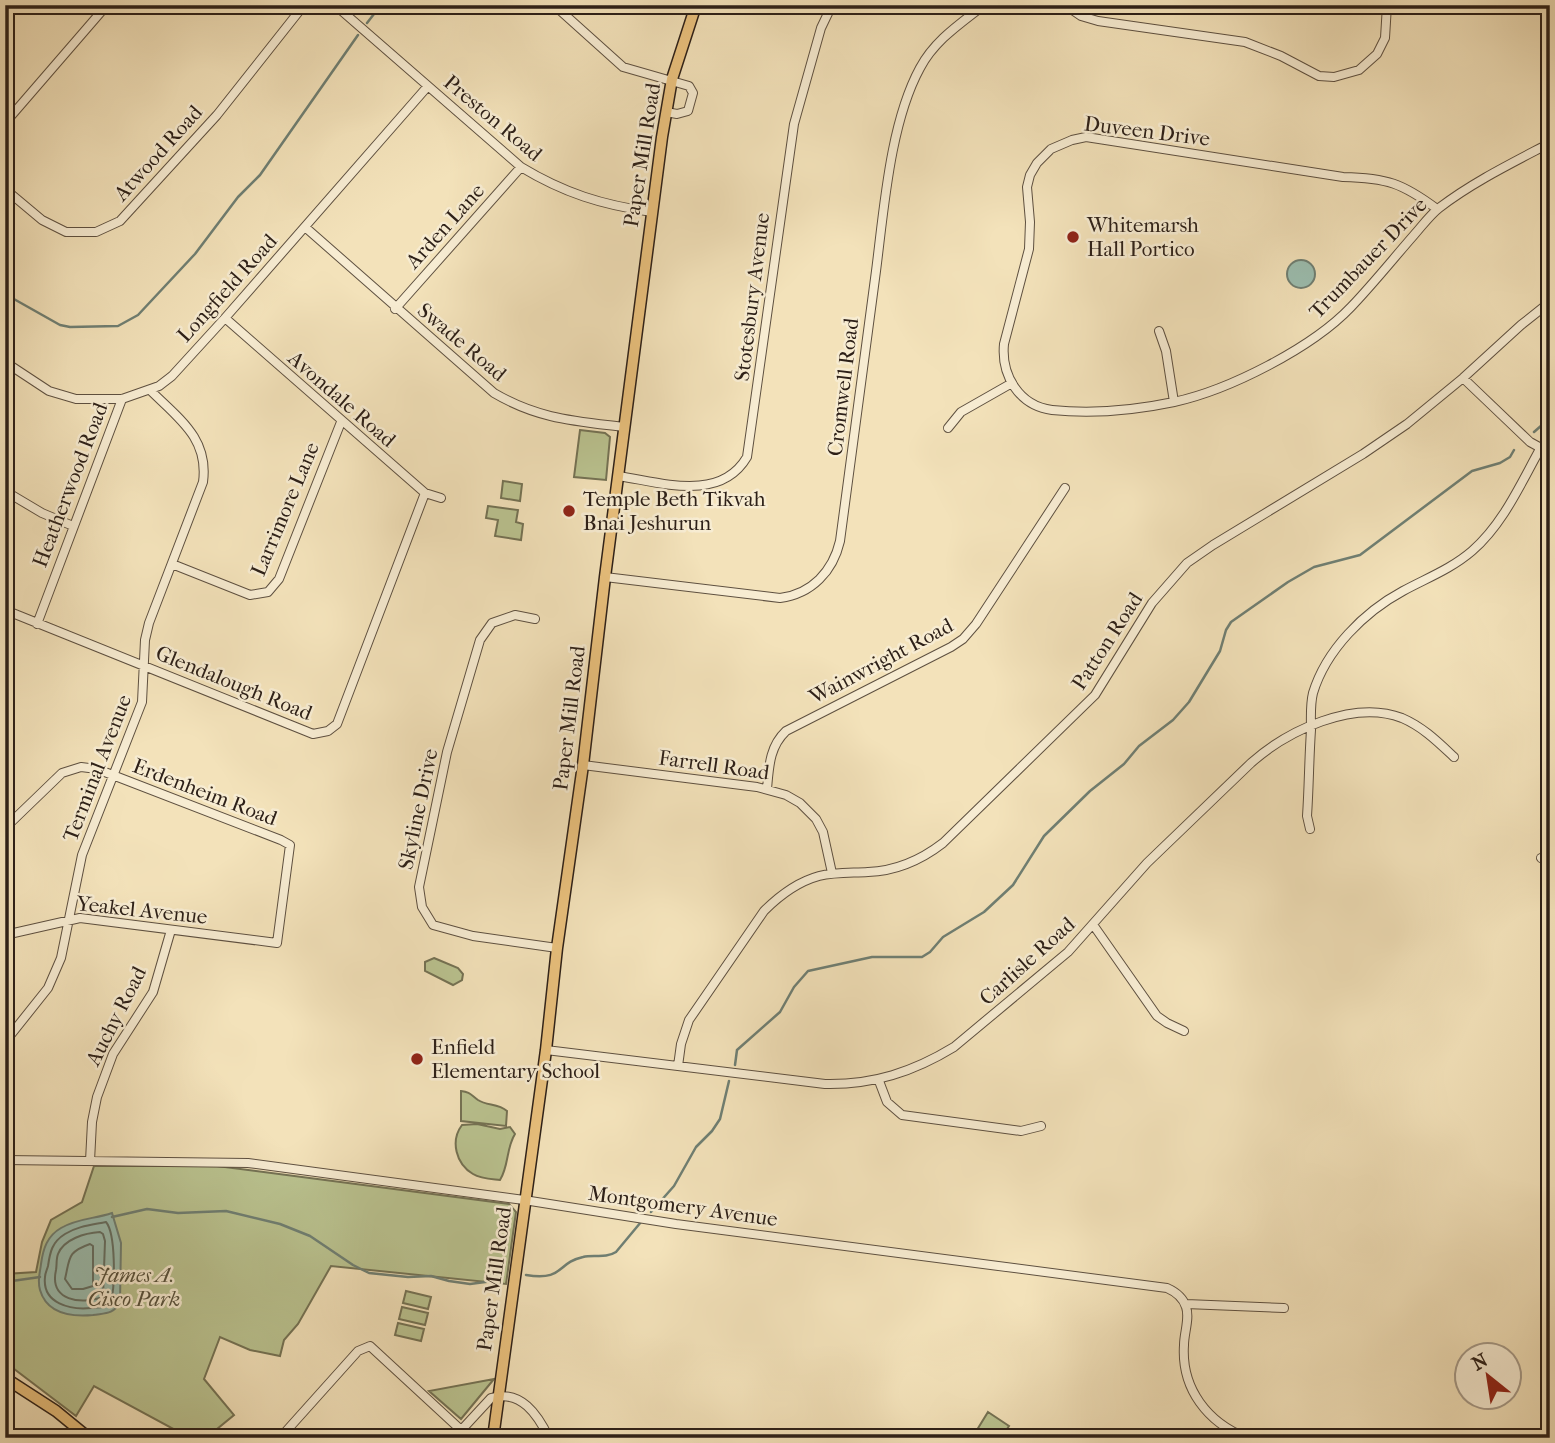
<svg xmlns="http://www.w3.org/2000/svg" width="1555" height="1443" font-family="'IM FELL French Canon',serif">
<style>
.green{fill:#bac390;stroke:#747254;stroke-width:2}
.water{fill:#9bbeb0;stroke:#6f7f73;stroke-width:2}
.lines{fill:none;stroke-linecap:round;stroke-linejoin:round}
.shore{stroke:#646f64;stroke-width:2}
.stream{stroke:#6f7f73;stroke-width:2.5}
.minor-casing{stroke:#5e5040;stroke-width:10}
.major-casing{stroke:#2d2018;stroke-width:13}
.minor{stroke:#f7ecd2;stroke-width:8}
.major{stroke:#eac17d;stroke-width:10}
.poi-dot{fill:#8f2418;stroke:#f7ecd2;stroke-width:2.5}
.labels{text-anchor:middle;dominant-baseline:central;stroke-width:5;stroke-linejoin:round;paint-order:stroke}
.street-label{font-size:21px;fill:#2d2018;stroke:#f7ecd2}
.poi-label{font-size:21px;fill:#2d2018;stroke:#f7ecd2;text-anchor:start}
.park-label{font-size:21px;font-style:italic;fill:#57513c;stroke:#f7ecd2}
</style>
<rect width="100%" height="100%" fill="#f3e2ba"/>
<filter id="stains"><feTurbulence type="fractalNoise" baseFrequency=".00286" numOctaves="4"/><feColorMatrix values="0 0 0 0 .2 0 0 0 0 .09 0 0 0 0 .02 0 0 0 .5 -.17"/></filter>
<radialGradient id="worn" r=".72"><stop offset=".6" stop-color="#630" stop-opacity="0"/><stop offset="1" stop-color="#630" stop-opacity=".3"/></radialGradient>
<path class="green" d="M 580,430 L 605,433 L 610,437 L 606,480 L 574,477 Z
M 503,481 L 522,484 L 520,501 L 501,498 Z
M 488,506 L 518,510 L 516,522 L 523,524 L 521,540 L 495,536 L 498,520 L 486,518 Z
M 434,958 L 458,968 L 463,974 L 462,980 L 453,985 L 425,971 L 425,962 Z
M 461,1091 C 470,1092 471,1095 478,1100 C 487,1106 498,1103 507,1111 L 506,1126 L 461,1121 Z
M 477,1124 L 500,1129 L 510,1127 L 515,1134 C 506,1148 509,1166 500,1180 C 491,1179 481,1179 473,1174 C 456,1164 450,1141 462,1125 Z
M 94,1166 L 217,1166 L 509,1204 L 516,1212 L 506,1284 L 331,1266 L 298,1324 L 284,1340 L 280,1356 L 250,1350 L 220,1337 L 204,1379 L 234,1415 L 206,1438 L 190,1438 L 94,1386 L 76,1416 L 5,1362 L 5,1274 L 36,1272 L 42,1242 L 51,1220 L 82,1202 Z
M 406,1291 L 431,1297 L 428,1309 L 403,1303 Z
M 402,1307 L 428,1313 L 425,1325 L 399,1319 Z
M 398,1323 L 424,1329 L 421,1341 L 395,1335 Z
M 494,1379 L 461,1419 L 429,1391 Z
M 988,1412 L 1009,1426 L 1001,1438 L 972,1438 Z"/>
<path class="water" d="M1287 274a14 14 0 1 1 28 0a14 14 0 1 1-28 0Z
M 112,1213 L 121,1243 L 120,1302 C 113,1315 105,1313 93,1315 C 71,1317 47,1314 40,1290 C 37,1279 40,1274 41,1264 C 43,1249 47,1236 61,1228 C 78,1218 95,1219 112,1213 Z"/>
<g class="lines">
<path class="shore" d="M 106,1222 C 116,1234 115,1286 111,1302 C 105,1308 100,1307 91,1308 C 71,1310 42,1304 45,1277 C 45,1273 47,1270 48,1266 C 50,1252 52,1242 65,1234 C 78,1226 91,1225 106,1222 Z
M 100,1232 L 103,1234 L 105,1241 L 103,1297 C 81,1305 49,1301 56,1270 C 57,1265 56,1259 58,1254 C 64,1239 85,1233 100,1232 Z
M 90,1244 L 93,1246 L 93,1286 L 83,1289 L 72,1289 L 65,1279 C 70,1258 67,1252 90,1244 Z"/>
<path class="stream" d="M 367,23 L 381,5
M 5,294 L 60,325 L 70,327 L 118,326 L 138,315 L 195,254 L 238,197 L 260,175 L 358,35
M 1534,432 L 1550,418
M 735,1065 L 737,1050 L 780,1012 L 794,987 L 808,971 L 872,957 L 922,957 L 930,952 L 943,937 L 984,912 L 1013,885 L 1044,836 L 1090,791 L 1124,764 L 1139,746 L 1173,720 L 1189,702 L 1220,651 L 1226,630 L 1231,622 L 1288,582 L 1314,567 L 1360,555 L 1472,471 L 1500,463 L 1510,457 L 1514,450
M 651,1212 L 674,1186 L 696,1147 L 712,1131 L 720,1119 L 729,1081
M 112,1217 L 147,1209 L 178,1213 L 226,1211 L 280,1224 L 310,1236 L 353,1265 L 369,1273 L 408,1277 L 431,1276 L 449,1281 L 470,1284 L 493,1281 L 502,1277
M 526,1275 C 565,1281 556,1263 583,1257 C 594,1254 605,1259 616,1252 L 641,1222
M 5,1282 L 40,1277"/>
<defs>
<path id="minor" d="M 335,5 L 521,167 C 564,193 602,205 652,212
M 554,5 L 623,67 L 689,86 L 693,93 L 688,111 L 677,114 L 666,112
M 1065,5 L 1081,16 L 1098,21 L 1245,42 L 1281,56 L 1319,76 L 1334,77 L 1359,70 L 1377,54 L 1385,38 L 1387,5
M 1528,10 L 1535,5
M 5,123 L 107,5
M 5,189 L 42,220 L 66,232 L 96,232 L 120,221 L 217,115 L 304,5
M 1437,209 C 1402,183 1387,178 1343,177 L 1086,137 L 1072,140 L 1051,149 L 1037,163 L 1030,175 L 1027,187 L 1030,222 L 1029,249 L 1004,344 C 1001,375 1019,406 1052,410 C 1091,414 1136,410 1174,402 C 1229,390 1312,348 1351,307 C 1373,284 1393,259 1414,235 C 1422,226 1430,215 1439,208 C 1473,182 1512,163 1550,143
M 305,227 L 494,393 C 538,419 575,421 624,427
M 395,309 L 521,167
M 225,318 L 425,493 L 441,498
M 1159,331 L 1166,351 L 1174,402
M 5,362 L 49,391 L 76,399 L 122,399 L 159,386 L 172,376 L 225,318 L 428,86
M 1463,378 L 1530,442 L 1550,453
M 948,428 L 961,412 L 1012,383
M 618,476 C 660,482 720,503 747,457 L 794,124 L 821,28 L 832,5
M 5,491 L 42,513 L 73,526
M 172,564 L 250,595 L 268,592 L 279,579 L 341,422
M 605,577 L 780,598 C 812,594 833,571 840,541 C 852,451 864,361 876,271 C 884,209 890,123 920,68 C 935,40 960,24 984,5
M 5,610 L 313,734 L 328,731 L 337,724 L 425,493
M 535,619 L 515,615 L 492,623 L 480,640 L 447,752 L 419,887 L 422,907 L 433,925 L 473,936 L 557,948
M 37,624 L 122,399
M 583,765 L 757,787 L 786,795 L 800,803 L 816,819 L 823,832 L 832,873
M 767,789 C 769,768 769,747 786,731 L 951,647 L 963,639 L 976,624 L 1065,488
M 5,828 L 62,773 L 81,767 L 97,769 L 281,840 L 290,845 L 277,943 L 80,918 L 5,935
M 1310,829 L 1307,816 C 1309,787 1309,759 1311,730 C 1311,717 1310,705 1313,693 C 1326,650 1364,612 1403,591 C 1427,578 1451,569 1472,551 C 1503,524 1520,485 1540,449
M 1541,858 L 1550,854
M 1094,926 L 1157,1016 L 1167,1023 L 1184,1031
M 5,1042 L 48,988 L 61,958 L 82,855 L 142,702 L 145,640 L 149,623 L 203,482 C 209,438 178,418 150,390
M 546,1050 L 825,1084 C 873,1085 913,1072 954,1047 L 1068,952 L 1147,863 L 1251,763 C 1287,731 1353,699 1402,718 C 1423,727 1438,742 1454,757
M 678,1066 L 681,1044 L 689,1020 L 764,911 C 780,895 797,882 819,876 C 835,872 851,873 868,872 C 896,871 921,860 943,843 L 1095,695 L 1152,603 L 1187,563 L 1213,545 L 1363,454 L 1407,424 L 1463,378 L 1521,325 L 1550,302
M 879,1081 L 887,1102 L 902,1115 L 1021,1131 L 1041,1126
M 5,1160 L 248,1163 L 524,1200 L 676,1224 L 1167,1288 C 1176,1292 1183,1297 1186,1307 C 1190,1318 1184,1333 1184,1345 C 1181,1389 1208,1423 1247,1438
M 90,1161 L 92,1122 L 97,1097 L 113,1054 L 153,992 L 171,930
M 1186,1304 L 1284,1308
M 280,1438 L 358,1351 L 370,1346 L 461,1430
M 454,1438 L 491,1398 C 521,1389 538,1415 549,1438"/>
<path id="major" d="M 5,1378 L 56,1411 L 89,1438
M 493,1438 L 546,1050 L 557,948 L 583,765 L 605,577 L 662,137 L 672,79 L 696,5"/>
</defs>
<use href="#minor" class="minor-casing"/>
<use href="#major" class="major-casing"/>
<use href="#minor" class="minor"/>
<use href="#major" class="major"/>
</g>
<g class="poi-dot">
<circle cx="1073" cy="237" r="7"/>
<circle cx="569" cy="511" r="7"/>
<circle cx="417" cy="1059" r="7"/>
</g>
<g class="labels">
<g class="street-label">
<text transform="translate(493 118) rotate(40)">Preston Road</text>
<text transform="translate(1147 131) rotate(7)">Duveen Drive</text>
<text transform="translate(158 153) rotate(-48)">Atwood Road</text>
<text transform="translate(642 155) rotate(-81)">Paper Mill Road</text>
<text transform="translate(445 226) rotate(-48)">Arden Lane</text>
<text transform="translate(1368 258) rotate(-46)">Trumbauer Drive</text>
<text transform="translate(227 288) rotate(-48)">Longfield Road</text>
<text transform="translate(752 297) rotate(-83)">Stotesbury Avenue</text>
<text transform="translate(462 342) rotate(40)">Swade Road</text>
<text transform="translate(843 387) rotate(-83)">Cromwell Road</text>
<text transform="translate(342 399) rotate(41)">Avondale Road</text>
<text transform="translate(70 485) rotate(-69)">Heatherwood Road</text>
<text transform="translate(285 509) rotate(-67)">Larrimore Lane</text>
<text transform="translate(1107 641) rotate(-57)">Patton Road</text>
<text transform="translate(881 661) rotate(-28)">Wainwright Road</text>
<text transform="translate(234 683) rotate(22)">Glendalough Road</text>
<text transform="translate(569 718) rotate(-83)">Paper Mill Road</text>
<text transform="translate(714 765) rotate(8)">Farrell Road</text>
<text transform="translate(97 768) rotate(-69)">Terminal Avenue</text>
<text transform="translate(205 792) rotate(21)">Erdenheim Road</text>
<text transform="translate(418 809) rotate(-78)">Skyline Drive</text>
<text transform="translate(142 910) rotate(6)">Yeakel Avenue</text>
<text transform="translate(1027 961) rotate(-42)">Carlisle Road</text>
<text transform="translate(116 1016) rotate(-63)">Auchy Road</text>
<text transform="translate(683 1206) rotate(8)">Montgomery Avenue</text>
<text transform="translate(494 1279) rotate(-82)">Paper Mill Road</text>
</g>
<g class="poi-label">
<text x="1087" y="225">Whitemarsh<tspan x="1087" dy="24">Hall Portico</tspan></text>
<text x="583" y="499">Temple Beth Tikvah<tspan x="583" dy="24">Bnai Jeshurun</tspan></text>
<text x="431" y="1047">Enfield<tspan x="431" dy="24">Elementary School</tspan></text>
</g>
<g class="park-label">
<text x="134" y="1275">James A.<tspan x="134" dy="24">Cisco Park</tspan></text>
</g>
</g>
<rect width="1555" height="1443" fill="none" stroke="#f3e2ba" stroke-width="28"/>
<rect x="7" y="7" width="1541" height="1429" fill="none" stroke="#2d2018" stroke-width="3.5"/>
<rect x="14" y="14" width="1527" height="1415" fill="none" stroke="#2d2018" stroke-width="2"/>
<g transform="translate(1488 1376) rotate(330)"><circle r="33" fill="#f7ecd2" stroke="#a69a88" stroke-width="2"/>
<path d="M0-5L12 26L0 18L-12 26Z" fill="#8f2418"/>
<text y="-10" font-size="19" font-weight="bold" text-anchor="middle" fill="#2d2018">N</text>
</g>
<rect width="100%" height="100%" filter="url(#stains)"/>
<rect width="100%" height="100%" fill="url(#worn)"/>
</svg>
